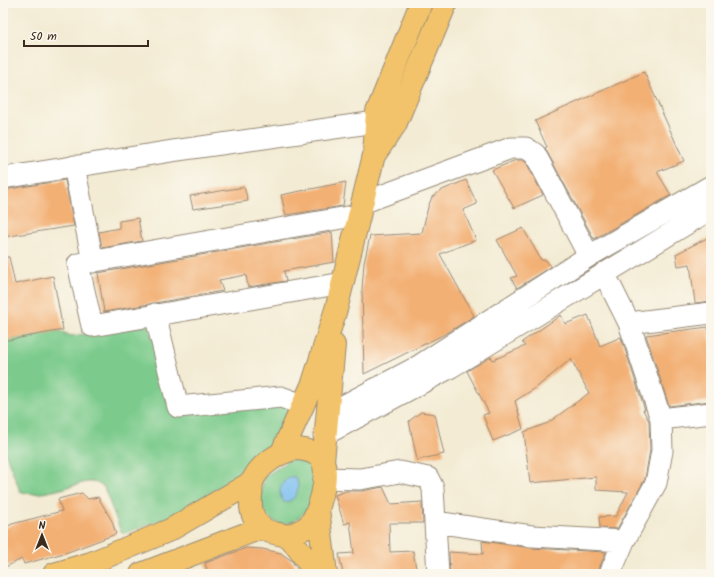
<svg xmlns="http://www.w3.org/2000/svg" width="714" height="577" font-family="Kalam,sans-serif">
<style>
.green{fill:#7ccb8c;stroke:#5c7a55}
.water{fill:#79bef0;stroke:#5a7487}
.building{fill:#f3b075}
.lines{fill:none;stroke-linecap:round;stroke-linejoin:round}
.minor-casing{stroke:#978a78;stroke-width:23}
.major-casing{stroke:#978a78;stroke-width:24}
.minor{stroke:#fff;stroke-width:21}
.major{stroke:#f2c36a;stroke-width:22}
</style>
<rect width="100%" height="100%" fill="#fbf7ec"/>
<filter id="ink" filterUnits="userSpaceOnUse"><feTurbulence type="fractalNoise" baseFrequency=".025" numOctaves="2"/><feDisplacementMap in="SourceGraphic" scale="8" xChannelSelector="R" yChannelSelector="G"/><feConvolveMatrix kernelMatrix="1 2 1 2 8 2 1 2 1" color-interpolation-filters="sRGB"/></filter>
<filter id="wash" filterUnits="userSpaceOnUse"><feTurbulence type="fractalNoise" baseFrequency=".012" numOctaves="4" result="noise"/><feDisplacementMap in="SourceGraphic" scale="16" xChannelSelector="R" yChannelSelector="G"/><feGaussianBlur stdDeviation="0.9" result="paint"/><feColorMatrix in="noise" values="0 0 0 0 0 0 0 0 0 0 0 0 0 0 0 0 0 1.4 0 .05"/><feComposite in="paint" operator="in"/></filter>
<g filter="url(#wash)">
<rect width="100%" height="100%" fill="#f3ebd3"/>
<path class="green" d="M 149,325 L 173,411 L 286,402 L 292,408 L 267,450 L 238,474 L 183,512 L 126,533 L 121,532 L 104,487 L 95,482 L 87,482 C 69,486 36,499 20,491 L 3,447 L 3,341 L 55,331 L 60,331 L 71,336 Z
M 295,456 C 312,464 318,469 314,488 C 313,493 313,499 311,503 C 309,509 302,516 297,519 C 282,530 267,521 262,505 C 260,496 262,486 264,477 Z"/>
<path class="water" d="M 290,477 L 295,477 C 302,487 296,502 284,502 C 277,493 280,483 290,477 Z"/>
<g id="blocks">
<path class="building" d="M 644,72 L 684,161 L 657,172 L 671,195 L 594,239 L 545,148 L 547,147 L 535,121 Z
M 516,160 L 522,160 L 526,162 L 543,195 L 514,208 L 492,170 Z
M 65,180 L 74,226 L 3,237 L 3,190 Z
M 466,180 L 477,204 L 463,210 L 476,240 L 440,254 L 474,316 L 447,333 L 364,374 L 362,289 L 364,263 L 370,236 L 422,233 L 428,207 L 432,197 L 442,190 Z
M 346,182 L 343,206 L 286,215 L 281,195 Z
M 244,187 L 248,201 L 193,209 L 190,196 Z
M 138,218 L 142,241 L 102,248 L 99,232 L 119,228 L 119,221 Z
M 523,228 L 541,260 L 546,260 L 551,267 L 517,288 L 511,278 L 517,276 L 497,240 Z
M 332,232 L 334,262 L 284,271 L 286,281 L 248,287 L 246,275 L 219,280 L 223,291 L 104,312 L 98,273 Z
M 711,236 L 711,301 L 695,303 L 690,264 L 678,266 L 676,254 Z
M 3,257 L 9,257 L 15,284 L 53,276 L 63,330 L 3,341 Z
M 561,315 L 565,324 L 588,315 L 600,346 L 621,337 L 645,410 L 643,410 L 649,421 L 650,450 L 645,479 L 617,529 L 600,528 L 599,517 L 616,516 L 628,492 L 596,490 L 596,477 L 530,483 L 524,432 L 548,423 L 589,393 L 571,359 L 537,387 L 515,401 L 523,429 L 493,441 L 483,415 L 489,413 L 467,371 L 491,357 L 493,360 L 525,346 L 522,342 Z
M 708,327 L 711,342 L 711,401 L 669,406 L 646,335 Z
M 421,412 L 435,414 L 444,454 L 417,460 L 409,421 Z
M 383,487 L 391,504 L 422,502 L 423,523 L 389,523 L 390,552 L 413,551 L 417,574 L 343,574 L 339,554 L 354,553 L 350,522 L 344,524 L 335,495 L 346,491 L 362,491 Z
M 82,493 L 88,499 L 98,497 L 112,521 L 116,534 L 68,552 L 24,564 L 22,559 L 3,568 L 3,529 L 12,524 L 62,511 L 58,499 Z
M 482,541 L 531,548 L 606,552 L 600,566 L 599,574 L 450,574 L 449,552 L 483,554 Z
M 246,548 L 262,549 L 281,553 L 292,561 L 300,574 L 208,574 L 205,563 Z"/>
</g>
</g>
<g filter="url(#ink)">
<use href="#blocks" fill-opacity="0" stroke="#978a78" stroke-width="1"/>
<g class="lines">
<defs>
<path id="minor" d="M 74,166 L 93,262
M 3,178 L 172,151 L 376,122
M 362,203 L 511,148 L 526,148 L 535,154 L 589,256
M 604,273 L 629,323 L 711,313
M 343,283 L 92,326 L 78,264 L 359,215
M 155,314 L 178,407 L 281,397 L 303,405
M 629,323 L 661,419 L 711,413
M 328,414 L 417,367 L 589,256 L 711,186
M 324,435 L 451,367 L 711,209
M 324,478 L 360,479 L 400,472 L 428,478 L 433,488 L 438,574
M 435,522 L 532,536 L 624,541
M 611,574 L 611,571 L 624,541 L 656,483 L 662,451 L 661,419"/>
<path id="major" d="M 375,154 L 395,125 L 446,3
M 294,449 C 305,449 317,451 323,462 C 329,476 319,516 308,526 C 303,530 294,533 289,536 C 280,534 266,533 260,526 C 251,517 250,507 251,495 C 252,491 251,486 252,483 C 257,466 278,453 294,449 Z
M 282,452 L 313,383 L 337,306 L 374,155 L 377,112 L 421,3
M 323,462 L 334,345
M 318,509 L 326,574
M 289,536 L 311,566 L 313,574
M 54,574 L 91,563 L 170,530 L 252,482
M 141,574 L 261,528"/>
</defs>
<use href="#minor" class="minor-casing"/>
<use href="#major" class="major-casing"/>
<use href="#minor" class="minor"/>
<use href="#major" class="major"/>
</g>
</g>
<rect width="714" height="577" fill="none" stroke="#fbf7ec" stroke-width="16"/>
<g transform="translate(42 535)" stroke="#fbf7ec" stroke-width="3" paint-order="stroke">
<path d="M0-3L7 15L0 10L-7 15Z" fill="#3b2a1e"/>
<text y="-6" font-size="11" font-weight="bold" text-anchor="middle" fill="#3b2a1e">N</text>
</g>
<path d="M24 40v6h124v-6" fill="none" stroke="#3b2a1e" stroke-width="2"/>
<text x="30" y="40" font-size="12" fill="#3b2a1e" stroke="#fbf7ec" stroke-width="3" paint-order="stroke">50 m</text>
</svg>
